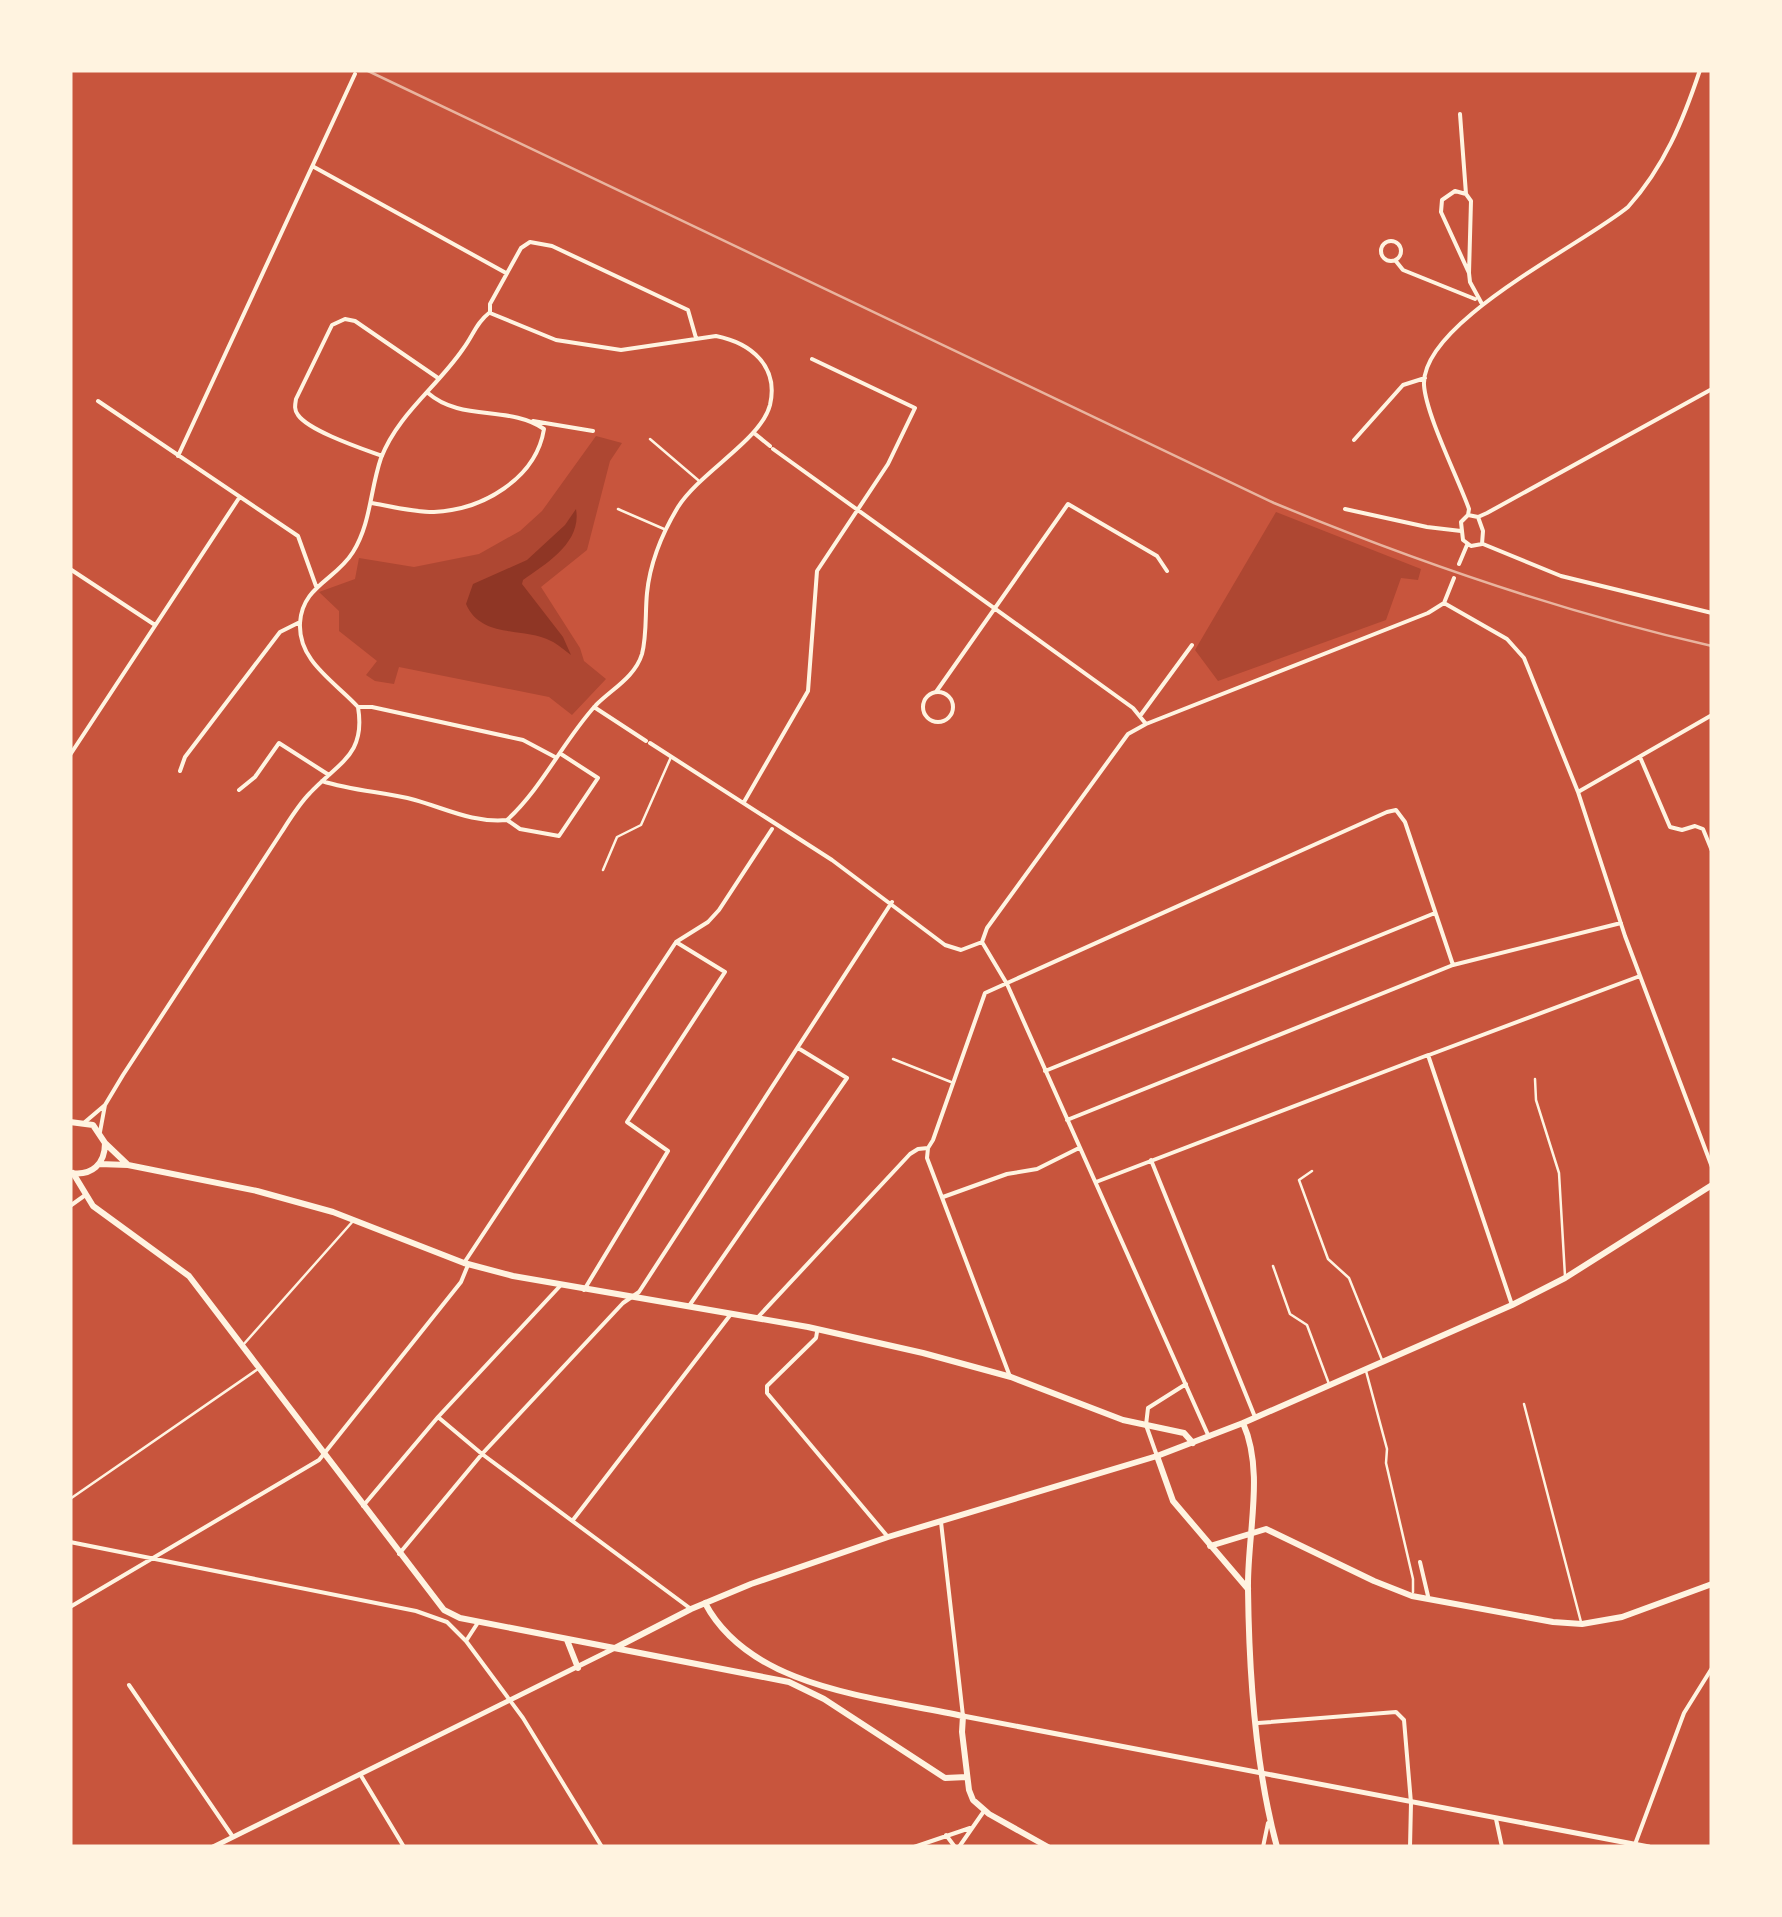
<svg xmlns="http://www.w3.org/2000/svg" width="1782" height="1917" font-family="'Exo 2',sans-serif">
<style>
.green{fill:#ae4732}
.water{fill:#8f3625}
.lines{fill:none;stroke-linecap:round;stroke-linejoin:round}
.service{stroke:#fff3e0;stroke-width:2.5}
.minor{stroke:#fff3e0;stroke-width:4}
.tertiary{stroke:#fff3e0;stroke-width:5}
.secondary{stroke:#fff3e0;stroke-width:6}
.rail{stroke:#e9b49f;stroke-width:2.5}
</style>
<rect width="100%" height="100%" fill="#c8553d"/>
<path class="green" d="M 596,436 L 622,443 L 610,461 L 587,550 L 541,587 L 580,648 L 584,661 L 606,679 L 572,715 L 549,697 L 399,667 L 394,684 L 375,681 L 366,675 L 377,661 L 339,631 L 339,611 L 319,592 L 355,579 L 359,558 L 414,567 L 479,554 L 520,531 L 542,511 Z
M 1276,512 L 1421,569 L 1418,580 L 1401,578 L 1386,620 L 1218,681 L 1195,650 Z"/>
<path class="water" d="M 576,509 C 582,542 547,563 523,580 L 522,584 L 563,637 L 571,655 C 565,651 558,644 551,641 C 524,627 481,639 466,604 L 473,584 L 527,560 L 565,525 Z"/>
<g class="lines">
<path class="service" d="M 650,439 L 698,480
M 618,509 L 664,529
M 603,870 L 617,837 L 641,825 L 671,757
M 893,1059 L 951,1082
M 1535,1079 L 1536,1100 L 1559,1173 L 1565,1276
M 1312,1171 L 1299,1180 L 1328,1259 L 1349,1278 L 1382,1360
M 1273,1266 L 1290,1314 L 1307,1325 L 1329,1384
M 243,1345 L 354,1220
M 1366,1371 L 1387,1449 L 1386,1463 L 1413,1579 L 1413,1592
M 1524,1404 L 1581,1622
M 70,1499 L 258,1369"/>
<path class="minor" d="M 1460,114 L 1466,194
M 314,167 L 506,273
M1381 251a10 10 0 1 1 20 0a10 10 0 1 1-20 0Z
M 1395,260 L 1403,270 L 1475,299
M 1469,273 L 1471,201 L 1466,194 L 1455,191 L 1442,200 L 1441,212 L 1469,273 L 1470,282 L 1482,304
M 490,313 L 556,340 L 621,350 L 716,336 C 751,343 779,366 770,405 C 761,440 700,472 678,507 C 663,532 650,563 647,593 C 645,613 647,635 642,654 C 635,677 612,689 596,705 C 563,741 543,787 507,820
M 490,313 L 490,304 L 521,248 L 530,242 L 552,246 L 688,310 L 696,338
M 98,401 L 298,536 L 316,586
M 533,421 L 593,431
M 754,433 L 770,446
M 1354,440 L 1403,385 L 1425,378
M 773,449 L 1133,708 L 1146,724
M 178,456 L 355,74
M 382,456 C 363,449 309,431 298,415 C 294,410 295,405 296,399 L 332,325 L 345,319 L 355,321 L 438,378
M 372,503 C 393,507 413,512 434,512 C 482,510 536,479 544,429 C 510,405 461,422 428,393
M 1345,509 L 1427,527 L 1461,531
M 1468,515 L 1469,509 C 1458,478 1426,415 1424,385 C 1421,322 1582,245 1628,207 C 1664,167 1683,121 1700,70
M 1478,517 L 1483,531 L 1482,544 L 1471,546 L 1463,540 L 1461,522 L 1468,515 L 1478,517 L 1487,513 L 1712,389
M 1483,544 L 1561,576 L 1712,613
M 1459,564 L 1467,545
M 70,569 L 155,625
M 1444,603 L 1507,639 L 1524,658 L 1578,792 L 1625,936 L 1712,1167
M 936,692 L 1068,504 L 1157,556 L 1167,571
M923 707a15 15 0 1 1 30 0a15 15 0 1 1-30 0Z
M 358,707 C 334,681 298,661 300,623 C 302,586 336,580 353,552 C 371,523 370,490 381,458 C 398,414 437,387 463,349 C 473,336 476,323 489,313
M 358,707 L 372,707 L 523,740 L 555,757
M 594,707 L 646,741
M 1140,716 L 1192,645
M 650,743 L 832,860 L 945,945 L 961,950 L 982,942
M 70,755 L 239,498
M 1640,757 L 1670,827 L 1682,830 L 1695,826 L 1703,829 L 1712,851
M 180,771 L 185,757 L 280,632 L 300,622
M 322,781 C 353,791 385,792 415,800 C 447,809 473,823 507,820
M 239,790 L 255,777 L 279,743 L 329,775
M 1578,792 L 1712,715
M 744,802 L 808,691 L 817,571 L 888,464 L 915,408 L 812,359
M 507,820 L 520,829 L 559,836 L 598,778 L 561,754
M 982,942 L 987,928 L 1128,734 L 1146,724 L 1428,613 L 1444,603 L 1454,578
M 982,942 L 1007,984 L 1209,1437
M 1429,1055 L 1640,976
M 1045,1071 L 1435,913
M 1067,1120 L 1453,965 L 1621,923
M 85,1122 L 105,1105
M 100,1132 L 105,1105 L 123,1075 L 281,833 C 290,819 299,804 310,793 C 339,762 366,755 358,707
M 928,1148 L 933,1140 L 985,993 L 1387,812 L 1396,810 L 1405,822 L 1453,965
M 928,1148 L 927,1158 L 1009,1374
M 1151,1160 L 1255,1417
M 1096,1182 L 1428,1055 L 1512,1305
M 943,1197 L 1007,1174 L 1037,1169 L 1079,1148
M 70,1206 L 84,1196
M 464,1263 L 676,942 L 708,922 L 719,910 L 772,829
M 584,1290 L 668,1151 L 627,1122 L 725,972 L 676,942
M 689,1306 L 847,1078 L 798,1048
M 759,1316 L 910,1154 L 918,1149 L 928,1148
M 817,1332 L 816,1338 L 767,1386 L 767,1393 L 888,1537
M 438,1417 L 482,1454 L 691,1609
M 1157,1456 L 1146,1425 L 1148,1408 L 1186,1384
M 363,1506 L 438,1417 L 560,1286
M 573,1520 L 731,1314
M 941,1522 L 963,1716
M 70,1542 L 416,1611 L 447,1622 L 466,1641 L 523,1718 L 602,1847
M 399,1554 L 482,1454 L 623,1303 L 639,1292 L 892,902
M 1420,1562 L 1428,1596
M 70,1607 L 319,1460 L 461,1282 L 468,1265
M 466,1641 L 477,1624
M 129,1685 L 233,1837
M 1258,1723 L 1396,1712 L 1404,1720 L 1411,1803 L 1410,1847
M 360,1774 L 404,1847
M 1496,1819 L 1502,1847
M 946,1835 L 955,1847
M 914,1847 L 970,1828
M 959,1847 L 984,1811
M 1263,1847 L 1268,1823
M 1634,1847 L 1684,1713 L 1712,1668"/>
<path class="tertiary" d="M 963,1716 L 1649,1847
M 213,1847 L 615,1648"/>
<path class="secondary" d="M 70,1122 L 93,1125 L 105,1143 C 105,1164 92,1176 71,1173
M 105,1143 L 127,1164
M 99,1164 L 128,1165 L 257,1191 L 333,1212 L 464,1263 L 513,1276 L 808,1327 L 923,1353 L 1011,1377 L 1123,1420 L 1184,1433 L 1193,1443
M 73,1173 L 93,1206 L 189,1276 L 444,1610 L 460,1618 L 789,1682 L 824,1699 L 945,1778 L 967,1777
M 1243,1423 C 1265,1472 1247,1535 1248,1589 C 1249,1672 1255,1767 1277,1847
M 1157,1456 L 1173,1501 L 1248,1589
M 1210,1546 L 1266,1529 L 1374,1581 L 1412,1596 L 1553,1622 L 1582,1624 L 1622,1617 L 1712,1584
M 705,1603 C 751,1690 877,1697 963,1716 L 962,1732 L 969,1790 L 973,1800 L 989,1814 L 1048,1847
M 567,1640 L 578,1668
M 615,1648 L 691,1609 L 751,1584 L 888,1537 L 1157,1456 L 1243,1423 L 1512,1305 L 1565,1278 L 1712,1185"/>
<path class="rail" d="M 366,70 L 1274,503 C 1417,562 1561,612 1712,646"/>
</g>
<rect width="1782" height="1917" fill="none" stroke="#fff3e0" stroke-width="145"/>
</svg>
